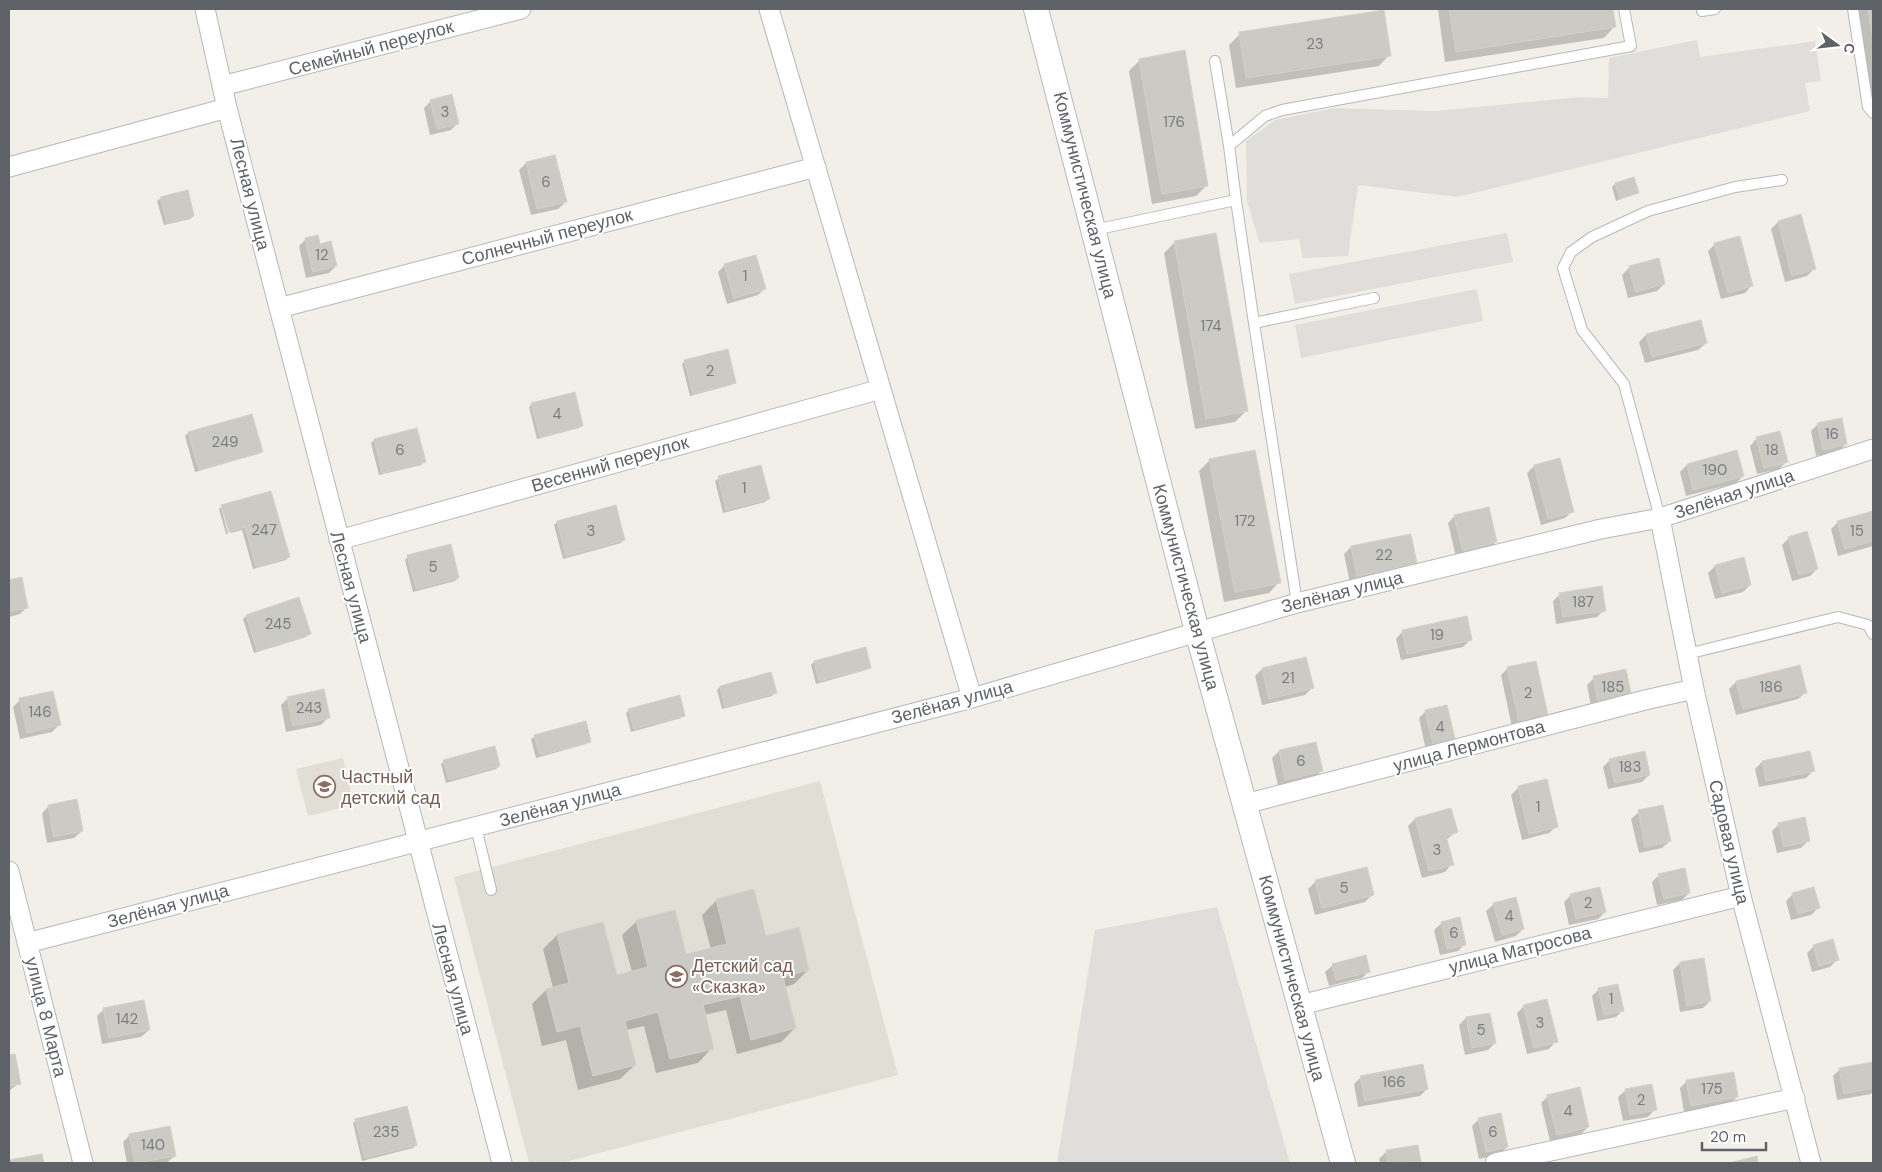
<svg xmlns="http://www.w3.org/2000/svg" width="1882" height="1172" font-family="'DM Sans',sans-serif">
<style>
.industrial{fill:#e0deda}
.education{fill:#e1ded6}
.shadow{fill:#0003}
.building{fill:#cccac5;stroke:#d6d1c6}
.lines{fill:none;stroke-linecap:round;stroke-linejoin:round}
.service-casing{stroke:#b5b8bc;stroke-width:12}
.minor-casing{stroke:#b5b8bc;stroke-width:21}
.tertiary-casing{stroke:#b5b8bc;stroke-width:26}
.service{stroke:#fff;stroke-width:10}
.minor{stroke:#fff;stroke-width:19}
.tertiary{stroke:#fff;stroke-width:24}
.labels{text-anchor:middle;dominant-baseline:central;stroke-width:4;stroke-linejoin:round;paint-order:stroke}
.number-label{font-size:15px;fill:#7a7d7f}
.street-label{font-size:18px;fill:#5f6368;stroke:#fff}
.education-label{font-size:18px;fill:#785e54;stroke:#fff;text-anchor:start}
</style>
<rect width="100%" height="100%" fill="#f1efe8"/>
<path class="industrial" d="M 1697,40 L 1700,57 L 1815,41 L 1821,81 L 1805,83 L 1810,111 L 1457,197 L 1358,185 L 1348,256 L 1303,258 L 1299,239 L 1260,243 L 1247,202 L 1246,141 L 1275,120 L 1334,108 L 1436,111 L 1581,97 L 1608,98 L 1609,58 Z
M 1507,233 L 1513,262 L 1295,304 L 1289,274 Z
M 1477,289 L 1483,321 L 1301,358 L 1295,325 Z
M 1217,907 L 1290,1163 L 1057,1163 L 1095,930 Z"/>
<path class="education" d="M 343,758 L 354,805 L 308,816 L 296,769 Z
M 820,781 L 898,1075 L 561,1163 L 529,1163 L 454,877 Z"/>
<path class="shadow" d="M 1438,9 L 1612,9 L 1614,27 L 1604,38 L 1445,62 Z
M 1855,9 L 1873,9 L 1873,107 Z
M 1240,34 L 1389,55 L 1379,66 L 1236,88 L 1229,45 Z
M 1140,60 L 1207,185 L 1196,196 L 1152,204 L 1129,71 Z
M 431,101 L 458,123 L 451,130 L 430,135 L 424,108 Z
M 526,163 L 566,202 L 558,209 L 531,215 L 519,170 Z
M 1615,184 L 1638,192 L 1616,201 L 1612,187 Z
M 161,198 L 193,216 L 190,219 L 164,225 L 157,201 Z
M 1778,222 L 1814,269 L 1807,276 L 1785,282 L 1771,229 Z
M 306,239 L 319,245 L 336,266 L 329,273 L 306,278 L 299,246 Z
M 1175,242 L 1246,411 L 1235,422 L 1195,429 L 1164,253 Z
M 1715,244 L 1752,285 L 1745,293 L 1721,299 L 1708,251 Z
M 1658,260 L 1664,284 L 1657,291 L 1628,298 L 1622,275 L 1629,268 Z
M 725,265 L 765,288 L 758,295 L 727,304 L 718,272 Z
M 1646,335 L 1706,343 L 1698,350 L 1645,363 L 1639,342 Z
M 685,361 L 735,382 L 731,385 L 690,396 L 682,364 Z
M 532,404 L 582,425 L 579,428 L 537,439 L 529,407 Z
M 1818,424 L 1846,444 L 1839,451 L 1816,456 L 1811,431 Z
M 188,433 L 261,451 L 258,454 L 195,472 L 185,436 Z
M 1757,438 L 1786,462 L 1779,469 L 1757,474 L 1750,446 Z
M 374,440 L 424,461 L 421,465 L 379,475 L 371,443 Z
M 1736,452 L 1743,476 L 1736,483 L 1686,496 L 1680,472 L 1687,465 Z
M 1210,460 L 1279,582 L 1269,593 L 1224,602 L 1199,471 Z
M 1534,466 L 1572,511 L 1565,518 L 1541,525 L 1527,473 Z
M 719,478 L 768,499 L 765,502 L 723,513 L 715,481 Z
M 223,506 L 289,557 L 286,560 L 253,569 L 242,530 L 231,533 Z
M 221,507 L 228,534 L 226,534 L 219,509 Z
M 1873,512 L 1873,546 L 1838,556 L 1831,529 L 1838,522 Z
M 1455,516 L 1496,542 L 1489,549 L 1456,557 L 1448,523 Z
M 557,522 L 624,540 L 621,543 L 563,559 L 554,525 Z
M 1789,538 L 1817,569 L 1810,576 L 1792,581 L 1782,545 Z
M 1351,547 L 1416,564 L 1409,571 L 1350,583 L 1344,554 Z
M 408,556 L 458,578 L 455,581 L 413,592 L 405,560 Z
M 1715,566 L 1750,585 L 1743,592 L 1715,599 L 1708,573 Z
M 21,579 L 27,607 L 20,614 L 9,617 L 9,581 Z
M 1560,594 L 1604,610 L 1597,617 L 1556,624 L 1553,601 Z
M 246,616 L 309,633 L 306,637 L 254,653 L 243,619 Z
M 1403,631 L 1470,640 L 1463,647 L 1401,660 L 1396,639 Z
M 814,662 L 870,667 L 866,670 L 816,684 L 811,665 Z
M 1508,668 L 1547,719 L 1513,732 L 1501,675 Z
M 1262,669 L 1312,688 L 1305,695 L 1262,705 L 1255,676 Z
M 1625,671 L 1592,712 L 1587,685 L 1594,678 Z
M 1736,682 L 1806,692 L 1798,699 L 1736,715 L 1729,689 Z
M 720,687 L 775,692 L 772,696 L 722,709 L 717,690 Z
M 288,698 L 328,718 L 321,725 L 286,732 L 281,705 Z
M 20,700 L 59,725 L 52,732 L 20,739 L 13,707 Z
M 629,710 L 684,715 L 681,718 L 631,732 L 626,713 Z
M 1426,711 L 1454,743 L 1427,755 L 1419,718 Z
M 535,736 L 590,741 L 586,744 L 536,758 L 531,739 Z
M 1279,751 L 1321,771 L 1314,778 L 1278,786 L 1272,758 Z
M 1610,760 L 1649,775 L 1642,782 L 1608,789 L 1603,767 Z
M 444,761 L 499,766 L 496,769 L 446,783 L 441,764 Z
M 1762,762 L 1813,771 L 1806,778 L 1759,787 L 1755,769 Z
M 1546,781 L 1557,826 L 1549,833 L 1522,840 L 1511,795 L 1518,788 Z
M 49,806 L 82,831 L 74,838 L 47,843 L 42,813 Z
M 1639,812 L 1670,841 L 1662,848 L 1639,853 L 1631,819 Z
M 1415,819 L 1456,832 L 1446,840 L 1452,864 L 1445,872 L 1422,878 L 1408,826 Z
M 1779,824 L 1808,841 L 1801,848 L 1777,853 L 1772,831 Z
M 1366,868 L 1372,895 L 1365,902 L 1315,915 L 1308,889 L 1315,882 Z
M 1659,875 L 1689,893 L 1682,900 L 1657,905 L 1652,882 Z
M 1793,894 L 1818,908 L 1811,915 L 1791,920 L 1786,901 Z
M 1571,895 L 1605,912 L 1598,919 L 1569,925 L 1564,902 Z
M 717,900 L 808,970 L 794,984 L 785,987 L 795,1028 L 781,1042 L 737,1054 L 726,1010 L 704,1015 L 712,1048 L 698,1063 L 656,1073 L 644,1026 L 626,1030 L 635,1065 L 620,1079 L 578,1090 L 566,1040 L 542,1046 L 532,1004 L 546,990 L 553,988 L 543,949 L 557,935 L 616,976 L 632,972 L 622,935 L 637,921 L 686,956 L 711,950 L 702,915 Z
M 1494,904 L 1523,929 L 1516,936 L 1495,942 L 1486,911 Z
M 1442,923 L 1465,944 L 1458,951 L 1440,955 L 1434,930 Z
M 1814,946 L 1837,960 L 1830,967 L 1812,972 L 1807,953 Z
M 1680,963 L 1710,1001 L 1703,1008 L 1680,1012 L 1673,970 Z
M 1333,965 L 1369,971 L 1362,978 L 1329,986 L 1325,972 Z
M 1599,989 L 1623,1010 L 1616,1017 L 1597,1021 L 1592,996 Z
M 1524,1006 L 1556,1041 L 1549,1049 L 1527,1054 L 1517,1013 Z
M 104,1009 L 149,1030 L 141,1037 L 102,1044 L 97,1016 Z
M 1466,1018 L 1495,1043 L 1488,1050 L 1465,1055 L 1459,1025 Z
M 14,1055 L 19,1083 L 9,1091 L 9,1056 Z
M 1873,1063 L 1873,1091 L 1871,1094 L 1837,1100 L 1833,1076 L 1840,1069 Z
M 1361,1077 L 1427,1089 L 1420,1096 L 1358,1107 L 1354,1084 Z
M 1687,1081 L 1737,1097 L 1730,1104 L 1684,1112 L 1680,1088 Z
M 1626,1090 L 1655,1109 L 1648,1117 L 1623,1121 L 1618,1097 Z
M 1548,1096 L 1588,1127 L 1581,1134 L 1550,1141 L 1541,1103 Z
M 1479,1119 L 1507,1147 L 1500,1154 L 1479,1159 L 1472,1126 Z
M 356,1120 L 416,1145 L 413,1148 L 362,1161 L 353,1123 Z
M 130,1135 L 175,1156 L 166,1163 L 127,1163 L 123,1142 Z
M 1417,1146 L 1419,1162 L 1418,1163 L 1380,1163 L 1379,1159 L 1386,1152 Z"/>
<path class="building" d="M 1449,9 L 1613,9 L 1616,27 L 1456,52 Z
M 1868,9 L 1873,9 L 1873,39 Z
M 1384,10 L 1391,56 L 1246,78 L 1239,32 Z
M 1185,50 L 1208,186 L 1162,194 L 1139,59 Z
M 452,94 L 459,124 L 437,129 L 430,100 Z
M 555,155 L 567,202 L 537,209 L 526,162 Z
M 1634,177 L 1639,193 L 1620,199 L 1615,183 Z
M 188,190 L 194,216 L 167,223 L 160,197 Z
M 1801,214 L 1816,269 L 1792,276 L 1778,221 Z
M 1216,233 L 1248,411 L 1206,419 L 1174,241 Z
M 318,235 L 320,244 L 331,241 L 337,266 L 313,272 L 305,238 Z
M 1740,236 L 1753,286 L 1728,293 L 1714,243 Z
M 756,255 L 766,289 L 734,298 L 724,264 Z
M 1659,258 L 1665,284 L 1635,292 L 1629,266 Z
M 1701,320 L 1707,343 L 1652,357 L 1646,334 Z
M 728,349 L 736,383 L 693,394 L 684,360 Z
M 575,392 L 583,426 L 540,437 L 531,403 Z
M 252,414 L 263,452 L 199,470 L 188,432 Z
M 1842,418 L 1847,444 L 1823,450 L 1817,423 Z
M 417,428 L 426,462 L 382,473 L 374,439 Z
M 1780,431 L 1788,462 L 1764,468 L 1756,437 Z
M 1255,450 L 1281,583 L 1235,592 L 1209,459 Z
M 1737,450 L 1744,476 L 1693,490 L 1687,464 Z
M 1560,458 L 1574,512 L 1548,519 L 1534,465 Z
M 761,465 L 770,499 L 726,510 L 718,476 Z
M 271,491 L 290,557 L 256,567 L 245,527 L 229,532 L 221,505 Z
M 616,505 L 625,540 L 566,556 L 557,521 Z
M 1489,507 L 1497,542 L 1463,551 L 1454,515 Z
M 1873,511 L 1873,541 L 1845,549 L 1837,521 Z
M 1807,531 L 1818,569 L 1799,575 L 1788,537 Z
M 1411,534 L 1417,564 L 1357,576 L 1351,546 Z
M 451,544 L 459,578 L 416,589 L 407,555 Z
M 1744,557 L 1751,585 L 1722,593 L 1715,565 Z
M 22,577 L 28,608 L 9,611 L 9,580 Z
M 1602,586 L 1606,611 L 1563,617 L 1559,593 Z
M 299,597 L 311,634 L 257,651 L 246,615 Z
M 1467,616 L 1472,640 L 1407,654 L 1402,630 Z
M 866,647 L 871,668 L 819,681 L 814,661 Z
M 1306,657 L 1314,688 L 1269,699 L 1262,668 Z
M 1536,661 L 1549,720 L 1520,726 L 1507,667 Z
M 1800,665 L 1807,693 L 1743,709 L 1736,681 Z
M 1626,669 L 1632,698 L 1599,705 L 1593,676 Z
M 771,672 L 777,693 L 725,707 L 720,686 Z
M 324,689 L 330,718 L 293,726 L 287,697 Z
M 53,691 L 61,725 L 27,733 L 19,698 Z
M 680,695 L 685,716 L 634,729 L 628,709 Z
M 1447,705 L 1456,743 L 1434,748 L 1425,710 Z
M 586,721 L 591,742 L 540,755 L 534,735 Z
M 1316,742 L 1323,771 L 1285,780 L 1279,750 Z
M 495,746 L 500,766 L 449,780 L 443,760 Z
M 1645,751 L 1650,775 L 1615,783 L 1609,759 Z
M 1810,751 L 1815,771 L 1766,781 L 1762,761 Z
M 1547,779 L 1558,827 L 1529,834 L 1518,786 Z
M 77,799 L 83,831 L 54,837 L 48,805 Z
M 1663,805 L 1671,841 L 1645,847 L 1638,810 Z
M 1451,808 L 1458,832 L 1446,836 L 1454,865 L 1429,871 L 1415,818 Z
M 1805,817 L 1810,841 L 1784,847 L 1778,823 Z
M 1367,867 L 1374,895 L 1322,908 L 1315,880 Z
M 1685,868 L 1690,893 L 1664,899 L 1658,874 Z
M 1600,887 L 1606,912 L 1576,919 L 1570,894 Z
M 1814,887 L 1820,908 L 1798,914 L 1792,893 Z
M 754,889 L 766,936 L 799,927 L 809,970 L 783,977 L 796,1028 L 751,1040 L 740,996 L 703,1005 L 714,1049 L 670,1059 L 658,1012 L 625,1021 L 636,1065 L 593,1076 L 580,1026 L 557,1032 L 546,989 L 569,983 L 557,934 L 603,922 L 617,975 L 648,967 L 636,920 L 675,910 L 686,954 L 727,944 L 716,899 Z
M 1516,897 L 1524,929 L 1502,935 L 1493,903 Z
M 1460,917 L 1466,945 L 1447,949 L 1441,922 Z
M 1833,939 L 1839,960 L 1819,966 L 1813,945 Z
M 1366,955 L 1370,972 L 1336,980 L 1332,964 Z
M 1704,958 L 1711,1001 L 1687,1006 L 1680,962 Z
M 1618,984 L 1624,1011 L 1604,1015 L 1598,988 Z
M 1547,999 L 1558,1042 L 1534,1048 L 1523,1005 Z
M 144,1000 L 150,1030 L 109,1038 L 103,1008 Z
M 1490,1013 L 1496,1043 L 1472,1048 L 1466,1017 Z
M 15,1054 L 21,1084 L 9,1086 L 9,1055 Z
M 1873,1062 L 1873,1088 L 1844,1094 L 1839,1068 Z
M 1423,1064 L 1428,1089 L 1365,1101 L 1360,1076 Z
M 1734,1072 L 1738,1097 L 1691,1106 L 1686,1080 Z
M 1652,1084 L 1657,1110 L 1630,1115 L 1625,1089 Z
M 1580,1087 L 1589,1127 L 1557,1135 L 1547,1095 Z
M 407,1106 L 417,1145 L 365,1158 L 355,1119 Z
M 1501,1113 L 1508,1147 L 1486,1152 L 1478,1118 Z
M 170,1126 L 176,1156 L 135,1163 L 129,1134 Z
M 1418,1145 L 1421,1162 L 1388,1163 L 1386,1150 Z
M 42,1154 L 44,1163 L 9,1163 L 9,1160 Z
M 1757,1156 L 1758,1163 L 1729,1163 Z"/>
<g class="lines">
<defs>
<path id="service" d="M 1853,9 L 1868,107 L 1873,113
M 1702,11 L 1715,9
M 1215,61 L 1229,146
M 1236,200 L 1229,146 L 1265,116 L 1282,110 L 1631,46 L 1624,9
M 1094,230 L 1236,200 L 1254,323 L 1374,298
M 1254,323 L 1297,603
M 1660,518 L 1624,384 L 1582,330 L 1563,268 L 1571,252 L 1592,237 L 1648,211 L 1735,187 L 1782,180
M 1687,654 L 1838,617 L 1868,625 L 1873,634
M 476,827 L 491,890"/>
<path id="minor" d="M 205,9 L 227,108 L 502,1163
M 769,9 L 972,698
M 222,86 L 521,9
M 9,167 L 227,108
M 279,308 L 816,167
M 1660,518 L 1694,689 L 1741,896 L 1811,1163
M 339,540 L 881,389
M 1245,804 L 1645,700 L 1694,689
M 9,871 L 83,1163
M 27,943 L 972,698 L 1297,603 L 1601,529 L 1660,518 L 1873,449
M 1300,1005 L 1741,896
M 1495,1163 L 1795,1098"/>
<path id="tertiary" d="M 1036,9 L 1197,631 L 1343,1163"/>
</defs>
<use href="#service" class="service-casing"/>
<use href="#minor" class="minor-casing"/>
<use href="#tertiary" class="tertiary-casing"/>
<use href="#service" class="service"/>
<use href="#minor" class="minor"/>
<use href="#tertiary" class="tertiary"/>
</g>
<defs>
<symbol id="school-ring" viewBox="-11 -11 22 22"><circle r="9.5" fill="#fff" stroke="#8d6e63" stroke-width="1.5"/><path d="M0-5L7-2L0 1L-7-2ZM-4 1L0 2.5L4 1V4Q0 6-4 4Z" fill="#8d6e63"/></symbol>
</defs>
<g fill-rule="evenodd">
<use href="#school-ring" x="312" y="774" width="25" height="25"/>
<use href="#school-ring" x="664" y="964" width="25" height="25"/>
</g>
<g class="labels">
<g class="number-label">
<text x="1315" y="44">23</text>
<text x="445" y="112">3</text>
<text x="1174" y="122">176</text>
<text x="546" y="182">6</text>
<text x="322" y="255">12</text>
<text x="745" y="276">1</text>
<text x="1211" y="326">174</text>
<text x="710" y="371">2</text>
<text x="557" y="414">4</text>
<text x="1832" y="434">16</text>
<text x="225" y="442">249</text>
<text x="400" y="450">6</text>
<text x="1772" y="450">18</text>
<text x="1715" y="470">190</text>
<text x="744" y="488">1</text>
<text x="1245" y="521">172</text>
<text x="264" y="530">247</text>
<text x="591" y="531">3</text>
<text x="1857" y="531">15</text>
<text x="1384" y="555">22</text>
<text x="433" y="567">5</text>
<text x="1583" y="602">187</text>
<text x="278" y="624">245</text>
<text x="1437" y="635">19</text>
<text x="1288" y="678">21</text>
<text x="1613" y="687">185</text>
<text x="1771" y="687">186</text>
<text x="1528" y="693">2</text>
<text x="309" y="708">243</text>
<text x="40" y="712">146</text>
<text x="1440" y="727">4</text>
<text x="1301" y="761">6</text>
<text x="1630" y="767">183</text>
<text x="1538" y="807">1</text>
<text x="1437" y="850">3</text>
<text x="1344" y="888">5</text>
<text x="1588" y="903">2</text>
<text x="1509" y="916">4</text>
<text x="1454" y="933">6</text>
<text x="1611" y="999">1</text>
<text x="127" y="1019">142</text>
<text x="1540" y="1023">3</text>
<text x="1481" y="1030">5</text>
<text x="1394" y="1082">166</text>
<text x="1712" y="1089">175</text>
<text x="1641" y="1100">2</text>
<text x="1568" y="1111">4</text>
<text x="386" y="1132">235</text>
<text x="1493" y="1132">6</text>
<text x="153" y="1145">140</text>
</g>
<g class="street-label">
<text transform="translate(371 48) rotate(-15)">Семейный переулок</text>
<text transform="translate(250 194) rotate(76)">Лесная улица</text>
<text transform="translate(1085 195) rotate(76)">Коммунистическая улица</text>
<text transform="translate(547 237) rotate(-15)">Солнечный переулок</text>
<text transform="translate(610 464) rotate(-16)">Весенний переулок</text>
<text transform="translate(1734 494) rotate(-18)">Зелёная улица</text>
<text transform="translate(351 587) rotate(75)">Лесная улица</text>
<text transform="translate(1186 587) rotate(75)">Коммунистическая улица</text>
<text transform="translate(1342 592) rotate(-14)">Зелёная улица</text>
<text transform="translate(952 702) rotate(-15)">Зелёная улица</text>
<text transform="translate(1469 746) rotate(-15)">улица Лермонтова</text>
<text transform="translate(560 805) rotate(-15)">Зелёная улица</text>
<text transform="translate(1729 842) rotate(77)">Садовая улица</text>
<text transform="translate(168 906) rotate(-15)">Зелёная улица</text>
<text transform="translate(1520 950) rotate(-14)">улица Матросова</text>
<text transform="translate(1292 978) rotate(75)">Коммунистическая улица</text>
<text transform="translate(453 979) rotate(75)">Лесная улица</text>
<text transform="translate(46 1017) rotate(76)">улица 8 Марта</text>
</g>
<g class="education-label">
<text x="341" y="777">Частный<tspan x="341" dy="21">детский сад</tspan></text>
<text x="692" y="966">Детский сад<tspan x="692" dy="21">«Сказка»</tspan></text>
</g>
</g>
<rect width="1882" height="1172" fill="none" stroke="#5f6368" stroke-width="20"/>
<g transform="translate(1837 45) rotate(105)" stroke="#ffffff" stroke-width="4" paint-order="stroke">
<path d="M0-4L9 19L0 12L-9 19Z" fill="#5f6368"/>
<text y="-8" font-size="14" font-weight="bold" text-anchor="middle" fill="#5f6368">С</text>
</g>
<path d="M1702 1142v8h64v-8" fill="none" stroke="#5f6368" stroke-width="2.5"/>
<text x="1710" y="1142" font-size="15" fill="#5f6368" stroke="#ffffff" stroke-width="4" paint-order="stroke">20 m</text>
</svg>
